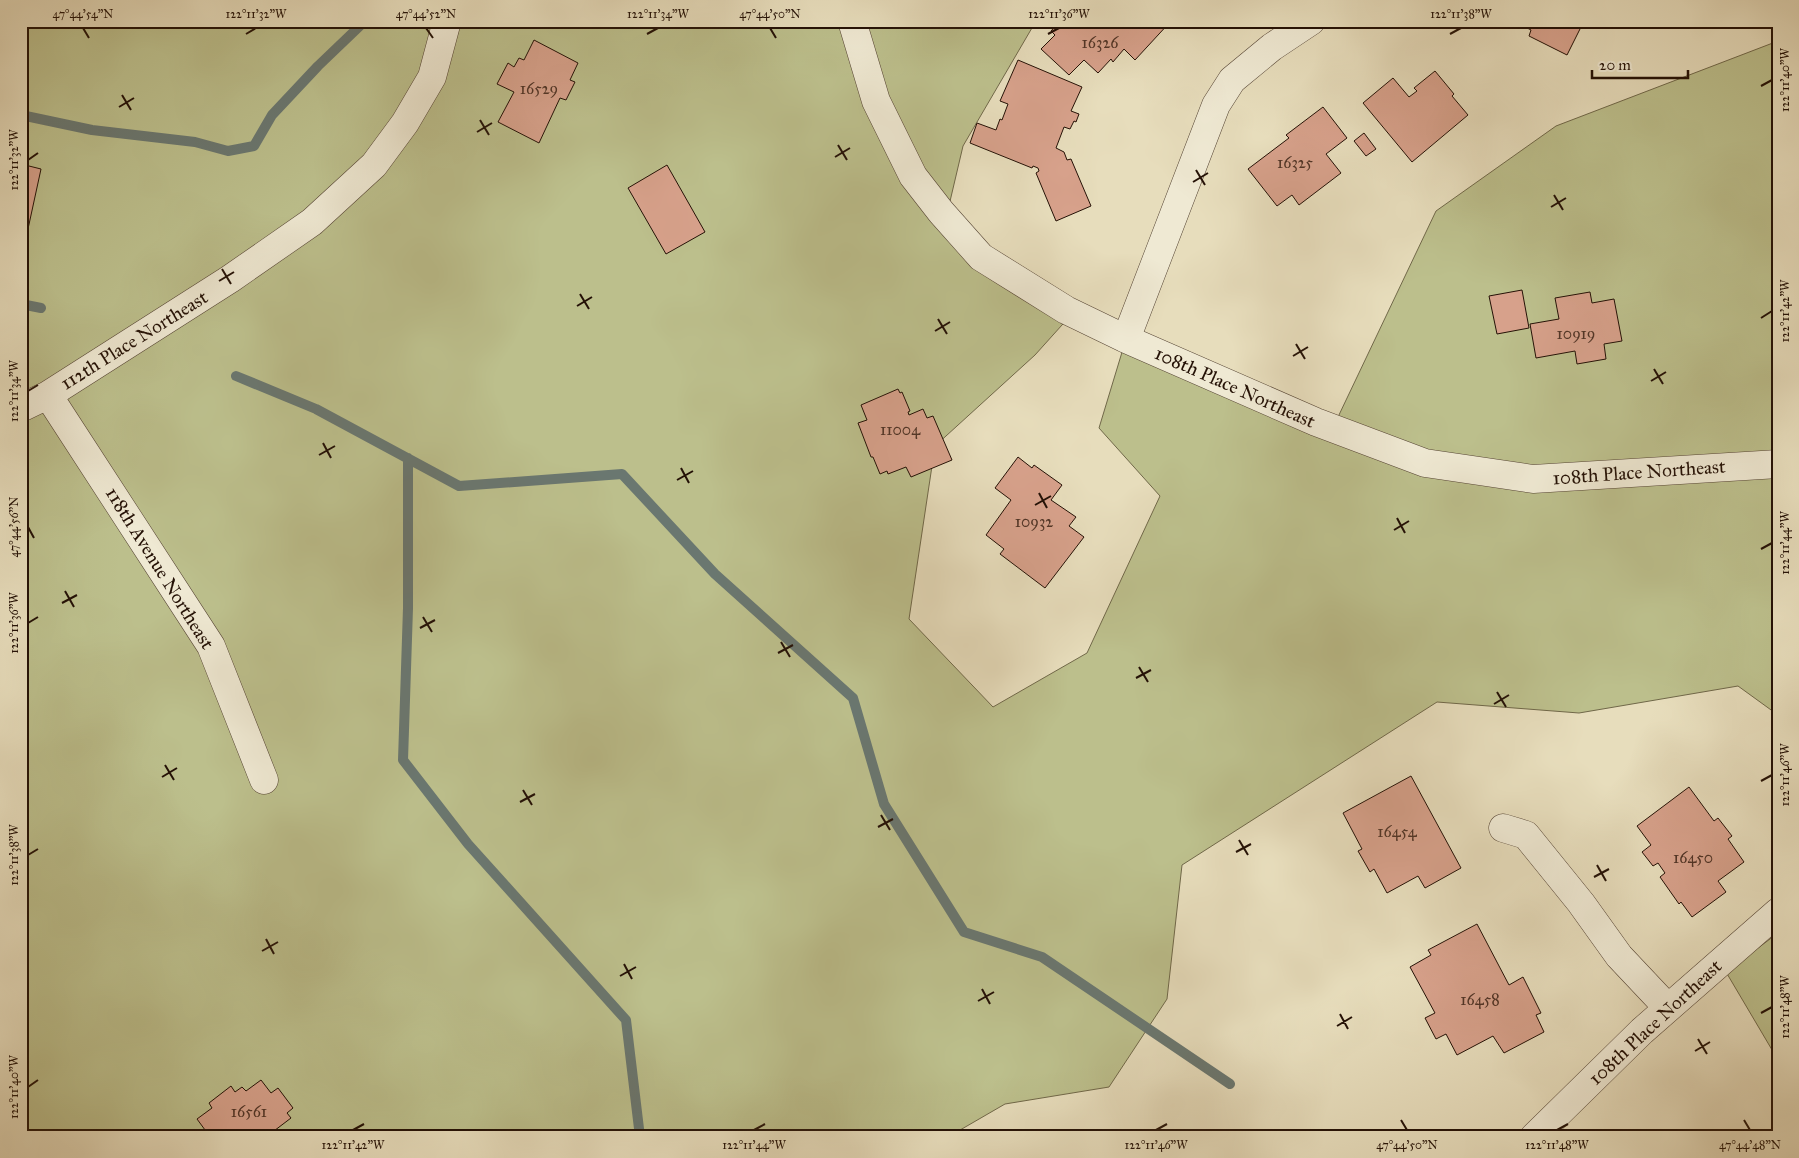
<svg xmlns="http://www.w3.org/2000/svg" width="1799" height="1158" font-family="'IM FELL Great Primer',serif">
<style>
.green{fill:#bcbf8c;stroke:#706849}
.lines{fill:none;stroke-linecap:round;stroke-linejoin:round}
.stream{stroke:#6a7770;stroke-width:10}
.building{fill:#d7a18b;stroke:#241106}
.minor-casing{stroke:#554434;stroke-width:29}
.minor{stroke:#efe9d3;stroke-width:28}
.ticks{fill:none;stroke:#241106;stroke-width:2}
.labels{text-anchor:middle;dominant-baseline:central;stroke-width:4.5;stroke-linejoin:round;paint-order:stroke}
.number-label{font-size:16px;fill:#513527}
.street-label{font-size:19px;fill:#241106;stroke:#efe9d3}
.neatline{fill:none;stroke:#241106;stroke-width:2}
.ticks-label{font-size:12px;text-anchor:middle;fill:#241106}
</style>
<rect width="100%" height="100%" fill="#e7ddbc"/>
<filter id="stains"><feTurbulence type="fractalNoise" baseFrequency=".004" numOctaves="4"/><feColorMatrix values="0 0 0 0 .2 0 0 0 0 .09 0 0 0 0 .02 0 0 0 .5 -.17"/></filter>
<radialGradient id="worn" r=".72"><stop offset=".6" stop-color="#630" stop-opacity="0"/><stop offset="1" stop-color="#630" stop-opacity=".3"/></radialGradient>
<path class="green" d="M 21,21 L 1036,21 L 963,146 L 943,231 L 1080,305 L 1035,355 L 935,446 L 909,619 L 993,707 L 1087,653 L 1160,496 L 1099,428 L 1126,339 L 1338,417 L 1436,211 L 1556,126 L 1778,41 L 1778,715 L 1738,686 L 1579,713 L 1437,702 L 1182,865 L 1167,999 L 1109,1087 L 1005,1104 L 948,1137 L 21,1137 Z
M 1778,933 L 1778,1060 L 1726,972 Z"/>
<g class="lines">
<path class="stream" d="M 21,115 L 92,130 L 195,142 L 228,151 L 254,146 L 272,115 L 318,66 L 365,21
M 21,304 L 41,308
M 236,376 L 316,409 L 459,486 L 622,474 L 715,574 L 853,698 L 884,804 L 964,932 L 1042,957 L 1230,1084
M 408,458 L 408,608 L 403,760 L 468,844 L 626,1020 L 640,1137"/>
</g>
<path class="building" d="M 1060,21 L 1171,21 L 1135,60 L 1124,49 L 1113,62 L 1111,59 L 1098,73 L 1084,60 L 1069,75 L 1041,49 L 1055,35 L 1051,31 Z
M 1514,21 L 1584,21 L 1567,55 L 1529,36 L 1531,30 Z
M 534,40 L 578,63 L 570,80 L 575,82 L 566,100 L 560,98 L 539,143 L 498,122 L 514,92 L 497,84 L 508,63 L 514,67 L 519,58 L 524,60 Z
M 1018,60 L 1082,87 L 1071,111 L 1079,114 L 1076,122 L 1074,121 L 1070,129 L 1064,127 L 1056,148 L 1064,152 L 1067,160 L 1071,159 L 1091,206 L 1056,221 L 1036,173 L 1039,171 L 1038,168 L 1033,166 L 1032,168 L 970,143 L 977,123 L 996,130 L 1000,119 L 1002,120 L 1008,104 L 1000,101 Z
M 1435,71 L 1454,94 L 1452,96 L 1468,115 L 1412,162 L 1363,103 L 1393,78 L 1409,97 L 1417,91 L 1414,88 Z
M 1323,107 L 1347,138 L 1326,154 L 1341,173 L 1299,205 L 1292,195 L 1277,206 L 1248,169 L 1289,138 L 1286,135 Z
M 1364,133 L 1376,149 L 1366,156 L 1354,141 Z
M 21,164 L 41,169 L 23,252 L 21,252 Z
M 667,165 L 705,232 L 666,254 L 628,188 Z
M 1522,290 L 1529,328 L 1497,334 L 1489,296 Z
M 1590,292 L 1592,303 L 1614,299 L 1622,341 L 1604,344 L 1606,359 L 1577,364 L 1575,351 L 1536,358 L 1530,324 L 1559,319 L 1555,298 Z
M 898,389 L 900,393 L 902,392 L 910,411 L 908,412 L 909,415 L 923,409 L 927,418 L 933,416 L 952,460 L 911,477 L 906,467 L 888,474 L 887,471 L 880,474 L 873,457 L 871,457 L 858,423 L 867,420 L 861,405 Z
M 1018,457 L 1032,468 L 1034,465 L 1062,485 L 1051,500 L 1076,517 L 1069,526 L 1084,537 L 1045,588 L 1000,554 L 1004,549 L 986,535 L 1011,500 L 995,488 Z
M 1411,776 L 1461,868 L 1425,888 L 1418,876 L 1387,893 L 1374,869 L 1370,872 L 1358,851 L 1362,849 L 1343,813 Z
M 1689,787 L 1714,821 L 1718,818 L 1732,836 L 1728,839 L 1744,862 L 1718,881 L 1726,892 L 1692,917 L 1681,902 L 1679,904 L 1660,877 L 1665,873 L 1658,863 L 1653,866 L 1642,852 L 1651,845 L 1637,826 Z
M 1477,924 L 1509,985 L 1523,977 L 1541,1013 L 1536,1015 L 1544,1032 L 1504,1053 L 1493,1036 L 1457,1055 L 1446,1034 L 1436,1039 L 1425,1018 L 1435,1013 L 1410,967 L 1431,955 L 1428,950 Z
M 261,1080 L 271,1093 L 278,1088 L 293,1108 L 287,1113 L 291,1118 L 266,1137 L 263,1137 L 260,1132 L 254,1137 L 204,1137 L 208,1134 L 197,1119 L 212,1108 L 209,1103 L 231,1086 L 235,1092 L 242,1087 L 246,1091 Z"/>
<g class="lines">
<defs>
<path id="minor" d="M 852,21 L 876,101 L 913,176 L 941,212 L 981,257 L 1066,310 L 1126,339 L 1316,422 L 1425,463 L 1533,479 L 1778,464
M 1126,339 L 1216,105 L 1232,80 L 1272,47 L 1311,21
M 48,395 L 211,646 L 264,780
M 21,408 L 48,395 L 230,279 L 312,222 L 374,165 L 405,123 L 432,77 L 447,21
M 1503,828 L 1526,835 L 1581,903 L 1619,956 L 1668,1008
M 1534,1137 L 1642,1031 L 1778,912"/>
</defs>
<use href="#minor" class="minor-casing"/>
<use href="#minor" class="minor"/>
</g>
<path class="ticks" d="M 83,28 L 89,38M 426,28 L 433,38M 770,28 L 776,38M 246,34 L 256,28M 647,34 L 658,28M 1048,34 L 1059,28M 1450,34 L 1461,28M 1761,86 L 1772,80M 122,95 L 131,110M 119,107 L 134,98M 480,120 L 489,135M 477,132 L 492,123M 838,145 L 847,160M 835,157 L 850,148M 28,160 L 38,153M 1196,170 L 1205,185M 1193,182 L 1208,173M 1554,195 L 1563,210M 1551,207 L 1566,198M 222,269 L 231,284M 219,281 L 234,272M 580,294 L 589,309M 577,306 L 592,297M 1761,318 L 1772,311M 938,319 L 947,334M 935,331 L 950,322M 1296,344 L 1305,359M 1293,356 L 1308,347M 1654,369 L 1663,384M 1651,381 L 1666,372M 28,391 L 38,385M 323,443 L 331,458M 319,455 L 335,446M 681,468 L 689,483M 677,480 L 693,471M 1039,493 L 1047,508M 1035,505 L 1051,496M 1397,518 L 1405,533M 28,527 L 34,538M 1394,530 L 1409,521M 1761,549 L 1772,543M 65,591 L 74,607M 62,603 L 77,595M 423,617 L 432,632M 28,623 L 38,617M 420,628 L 435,620M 781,642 L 790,657M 778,653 L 793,645M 1139,667 L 1148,682M 1136,678 L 1151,670M 1497,692 L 1506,707M 1494,704 L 1509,695M 165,765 L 174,780M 162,777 L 177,768M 1761,781 L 1772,775M 523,790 L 532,805M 520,802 L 535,794M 881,815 L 890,830M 878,827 L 893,819M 1239,840 L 1248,855M 1236,852 L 1251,844M 28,855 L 38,849M 1597,865 L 1606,881M 1594,877 L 1609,869M 266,939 L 274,954M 262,951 L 278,942M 624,964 L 632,979M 620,976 L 636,967M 982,989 L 990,1004M 978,1001 L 994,992M 1761,1013 L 1772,1007M 1340,1014 L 1348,1029M 1337,1026 L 1352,1017M 1698,1039 L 1707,1054M 1695,1051 L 1710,1042M 28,1087 L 38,1080M 1401,1120 L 1407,1130M 1744,1120 L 1750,1130M 353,1130 L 364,1124M 754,1130 L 765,1124M 1156,1130 L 1167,1124M 1557,1130 L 1568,1124"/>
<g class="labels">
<g class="number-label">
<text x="1100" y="42">16326</text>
<text x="539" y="88">16529</text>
<text x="1295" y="162">16325</text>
<text x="1576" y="333">10919</text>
<text x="900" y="429">11004</text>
<text x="1034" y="521">10932</text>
<text x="1397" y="831">16454</text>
<text x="1693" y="857">16450</text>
<text x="1480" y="999">16458</text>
<text x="249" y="1111">16561</text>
</g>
<g class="street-label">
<text transform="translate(134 340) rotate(-32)">112th Place Northeast</text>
<text transform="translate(1235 387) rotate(24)">108th Place Northeast</text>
<text transform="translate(1639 472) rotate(-4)">108th Place Northeast</text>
<text transform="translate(160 568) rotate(58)">118th Avenue Northeast</text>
<text transform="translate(1655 1022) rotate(-43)">108th Place Northeast</text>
</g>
</g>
<rect width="1799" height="1158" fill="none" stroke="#e7ddbc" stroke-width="55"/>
<path d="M1592 70v8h96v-8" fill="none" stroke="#241106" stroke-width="2.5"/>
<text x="1599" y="70" font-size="15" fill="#241106" stroke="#efe9d3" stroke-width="4" paint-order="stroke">20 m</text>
<rect x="28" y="28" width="1744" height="1102" class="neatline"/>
<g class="ticks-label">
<text x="83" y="18">47°44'54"N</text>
<text x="256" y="18">122°11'32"W</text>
<text x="426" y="18">47°44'52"N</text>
<text x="658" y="18">122°11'34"W</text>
<text x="770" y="18">47°44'50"N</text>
<text x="1059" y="18">122°11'36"W</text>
<text x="1461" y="18">122°11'38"W</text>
<text transform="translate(1785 80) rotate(-90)" y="4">122°11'40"W</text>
<text transform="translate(14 160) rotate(-90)" y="4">122°11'32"W</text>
<text transform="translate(1785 311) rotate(-90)" y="4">122°11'42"W</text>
<text transform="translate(14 391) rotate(-90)" y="4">122°11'34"W</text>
<text transform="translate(14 527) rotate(-90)" y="4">47°44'56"N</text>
<text transform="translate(1785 543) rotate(-90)" y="4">122°11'44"W</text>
<text transform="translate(14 623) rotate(-90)" y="4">122°11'36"W</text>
<text transform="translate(1785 775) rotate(-90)" y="4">122°11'46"W</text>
<text transform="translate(14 855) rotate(-90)" y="4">122°11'38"W</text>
<text transform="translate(1785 1007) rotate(-90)" y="4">122°11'48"W</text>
<text transform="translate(14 1087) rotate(-90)" y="4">122°11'40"W</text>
<text x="353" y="1149">122°11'42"W</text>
<text x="754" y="1149">122°11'44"W</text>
<text x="1156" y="1149">122°11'46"W</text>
<text x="1407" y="1149">47°44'50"N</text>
<text x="1557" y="1149">122°11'48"W</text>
<text x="1750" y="1149">47°44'48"N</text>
</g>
<rect width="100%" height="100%" filter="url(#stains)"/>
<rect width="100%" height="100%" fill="url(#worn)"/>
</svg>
